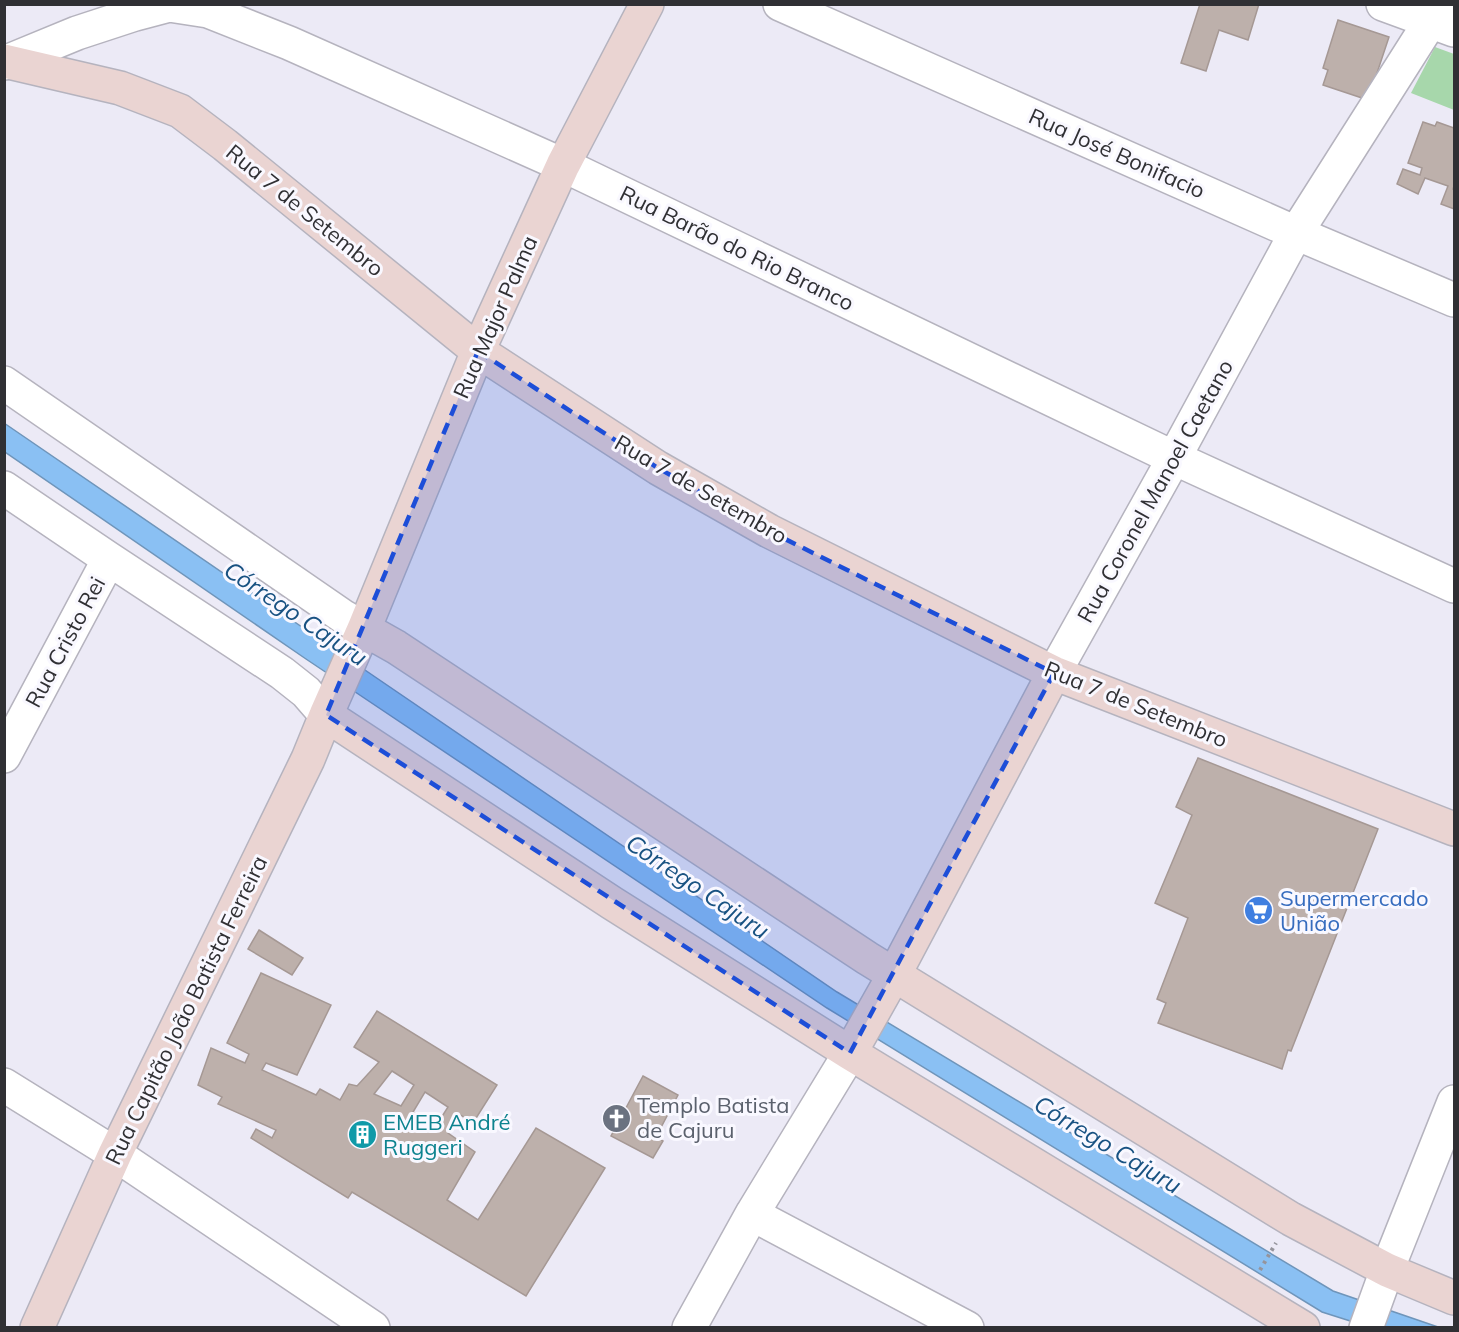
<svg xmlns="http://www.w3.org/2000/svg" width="1459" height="1332" font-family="Mulish,sans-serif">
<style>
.green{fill:#a7d7ab}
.water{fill:#8ac0f3;stroke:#6f95ba;stroke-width:1.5}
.building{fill:#bdb0ab;stroke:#a59894;stroke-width:1.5;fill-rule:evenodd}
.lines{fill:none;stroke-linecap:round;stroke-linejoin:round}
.street-casing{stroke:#b5b3be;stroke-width:36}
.secondary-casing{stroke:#b5b3be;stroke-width:36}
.path{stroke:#95949c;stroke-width:4;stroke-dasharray:3 4.5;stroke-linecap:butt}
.street{stroke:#fff;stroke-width:33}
.secondary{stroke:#ead4d2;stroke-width:33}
.marked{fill:#1d4ed8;fill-opacity:0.2;stroke:#1d4ed8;stroke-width:4.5;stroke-dasharray:12 8;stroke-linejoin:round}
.labels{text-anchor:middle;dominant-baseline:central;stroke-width:6;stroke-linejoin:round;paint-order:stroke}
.street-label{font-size:22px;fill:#303034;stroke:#f9f8ff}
.shop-label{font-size:22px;fill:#366cbe;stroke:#f9f8ff;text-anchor:start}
.worship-label{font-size:22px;fill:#5b616d;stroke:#f9f8ff;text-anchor:start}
.culture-label{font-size:22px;fill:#0d838f;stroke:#f9f8ff;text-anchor:start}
.water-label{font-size:24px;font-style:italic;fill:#195282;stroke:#f9f8ff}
</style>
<rect width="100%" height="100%" fill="#eceaf6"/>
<path class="green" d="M 1435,47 L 1454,54 L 1454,110 L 1411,93 Z"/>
<path class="water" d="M 4,423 L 318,638 L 837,992 L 1333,1291 L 1438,1327 L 1369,1327 L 1322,1312 L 827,1008 L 306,659 L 5,452 Z"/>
<path class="building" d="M 1200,4 L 1259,4 L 1248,40 L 1219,30 L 1206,71 L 1181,63 Z
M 1338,20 L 1389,37 L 1368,100 L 1323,85 L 1328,70 L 1323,68 Z
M 1423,122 L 1435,126 L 1437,122 L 1454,128 L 1454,186 L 1453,189 L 1454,189 L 1454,209 L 1441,204 L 1448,186 L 1425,178 L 1418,194 L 1397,184 L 1403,169 L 1420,175 L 1422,168 L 1408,163 Z
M 1198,758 L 1378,829 L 1291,1051 L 1288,1050 L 1282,1069 L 1158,1023 L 1166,1003 L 1157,999 L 1188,918 L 1155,903 L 1192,815 L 1176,807 Z
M 259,930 L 303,958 L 292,975 L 248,949 Z
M 261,973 L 331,1005 L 297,1075 L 266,1063 L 262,1070 L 316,1095 L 320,1089 L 340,1100 L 349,1084 L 357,1086 L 379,1062 L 354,1047 L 377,1011 L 497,1085 L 473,1123 L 459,1114 L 448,1133 L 475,1152 L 447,1200 L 478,1220 L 536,1128 L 605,1168 L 526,1296 L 352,1192 L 348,1198 L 251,1138 L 256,1129 L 272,1138 L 276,1130 L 218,1104 L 222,1097 L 198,1085 L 211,1048 L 245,1063 L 249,1054 L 227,1043 ZM 392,1071 L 414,1085 L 401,1106 L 374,1094 ZM 425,1092 L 448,1107 L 436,1126 L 413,1112 Z
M 643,1076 L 678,1095 L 656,1137 L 663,1141 L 653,1158 L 611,1136 Z"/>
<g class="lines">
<defs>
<path id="street" d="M 780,4 L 1296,233 L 1454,300
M 1383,4 L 1454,30
M 4,63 L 77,33 L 135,14 L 169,5 L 208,11 L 289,43 L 563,165 L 1174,458 L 1454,586
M 4,383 L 344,617 L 364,629
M 4,488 L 109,559 L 282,673 L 306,692 L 326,715
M 1054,673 L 1174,458 L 1296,233 L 1430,22 L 1440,4
M 4,756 L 109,559
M 4,1085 L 115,1154 L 373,1328
M 752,1214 L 967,1328
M 689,1328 L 752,1214 L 850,1053
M 1366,1328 L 1387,1270 L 1454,1102"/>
<path id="secondary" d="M 4,61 L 120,88 L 180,111 L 225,145 L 478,351 L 658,468 L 769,531 L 1054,673 L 1454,829
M 364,629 L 396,647 L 867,958 L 1291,1219 L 1387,1270 L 1454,1298
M 326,715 L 612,903 L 850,1053 L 1303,1328
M 850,1053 L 894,975 L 1054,673
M 37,1328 L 115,1154 L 308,759 L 326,715 L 364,629 L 478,351 L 563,165 L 647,4"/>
</defs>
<use href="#street" class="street-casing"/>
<use href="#secondary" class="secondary-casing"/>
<path class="path" d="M 1260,1270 L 1276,1243"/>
<use href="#street" class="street"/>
<use href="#secondary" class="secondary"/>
</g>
<path class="marked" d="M 478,351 L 658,468 L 769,531 L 1054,673 L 850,1053 L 326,715 Z"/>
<defs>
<symbol id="supermarket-disc" viewBox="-11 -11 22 22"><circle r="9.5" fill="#3f7fe0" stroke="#f9f8ff"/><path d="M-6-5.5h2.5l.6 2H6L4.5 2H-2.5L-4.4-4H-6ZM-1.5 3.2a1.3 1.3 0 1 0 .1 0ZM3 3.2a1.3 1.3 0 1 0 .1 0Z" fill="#fff"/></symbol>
<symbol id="church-disc" viewBox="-11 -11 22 22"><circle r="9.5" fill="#6b7280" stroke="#f9f8ff"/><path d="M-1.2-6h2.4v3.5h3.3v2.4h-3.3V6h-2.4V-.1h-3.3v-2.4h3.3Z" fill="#fff"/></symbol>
<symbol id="building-disc" viewBox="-11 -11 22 22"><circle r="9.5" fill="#0f9aa8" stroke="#f9f8ff"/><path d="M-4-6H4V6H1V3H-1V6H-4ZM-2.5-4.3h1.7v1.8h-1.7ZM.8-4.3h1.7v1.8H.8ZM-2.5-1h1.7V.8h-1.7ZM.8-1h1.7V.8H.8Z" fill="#fff"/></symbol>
</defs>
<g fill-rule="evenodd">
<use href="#supermarket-disc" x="1242" y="894" width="33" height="33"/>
<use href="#church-disc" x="600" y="1102" width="33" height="33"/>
<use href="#building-disc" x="346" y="1118" width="33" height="33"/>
</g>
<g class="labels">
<g class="street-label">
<text transform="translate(1117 153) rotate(24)">Rua José Bonifacio</text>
<text transform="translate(305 210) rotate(39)">Rua 7 de Setembro</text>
<text transform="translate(737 248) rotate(26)">Rua Barão do Rio Branco</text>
<text transform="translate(495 317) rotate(-66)">Rua Major Palma</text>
<text transform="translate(701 489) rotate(30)">Rua 7 de Setembro</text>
<text transform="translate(1155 491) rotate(-61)">Rua Coronel Manoel Caetano</text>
<text transform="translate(65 642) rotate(-62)">Rua Cristo Rei</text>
<text transform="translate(1136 704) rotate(22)">Rua 7 de Setembro</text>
<text transform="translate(186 1010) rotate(-64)">Rua Capitão João Batista Ferreira</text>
</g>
<g class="shop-label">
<text x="1280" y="898">Supermercado<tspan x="1280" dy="25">União</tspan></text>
</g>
<g class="worship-label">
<text x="637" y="1105">Templo Batista<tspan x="637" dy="25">de Cajuru</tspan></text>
</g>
<g class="culture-label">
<text x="383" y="1122">EMEB André<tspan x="383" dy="25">Ruggeri</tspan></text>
</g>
<g class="water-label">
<text transform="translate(296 613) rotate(34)">Córrego Cajuru</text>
<text transform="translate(698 886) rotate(34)">Córrego Cajuru</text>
<text transform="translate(1108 1144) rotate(31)">Córrego Cajuru</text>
</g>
</g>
<rect width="1459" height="1332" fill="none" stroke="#303034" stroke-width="12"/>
</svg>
